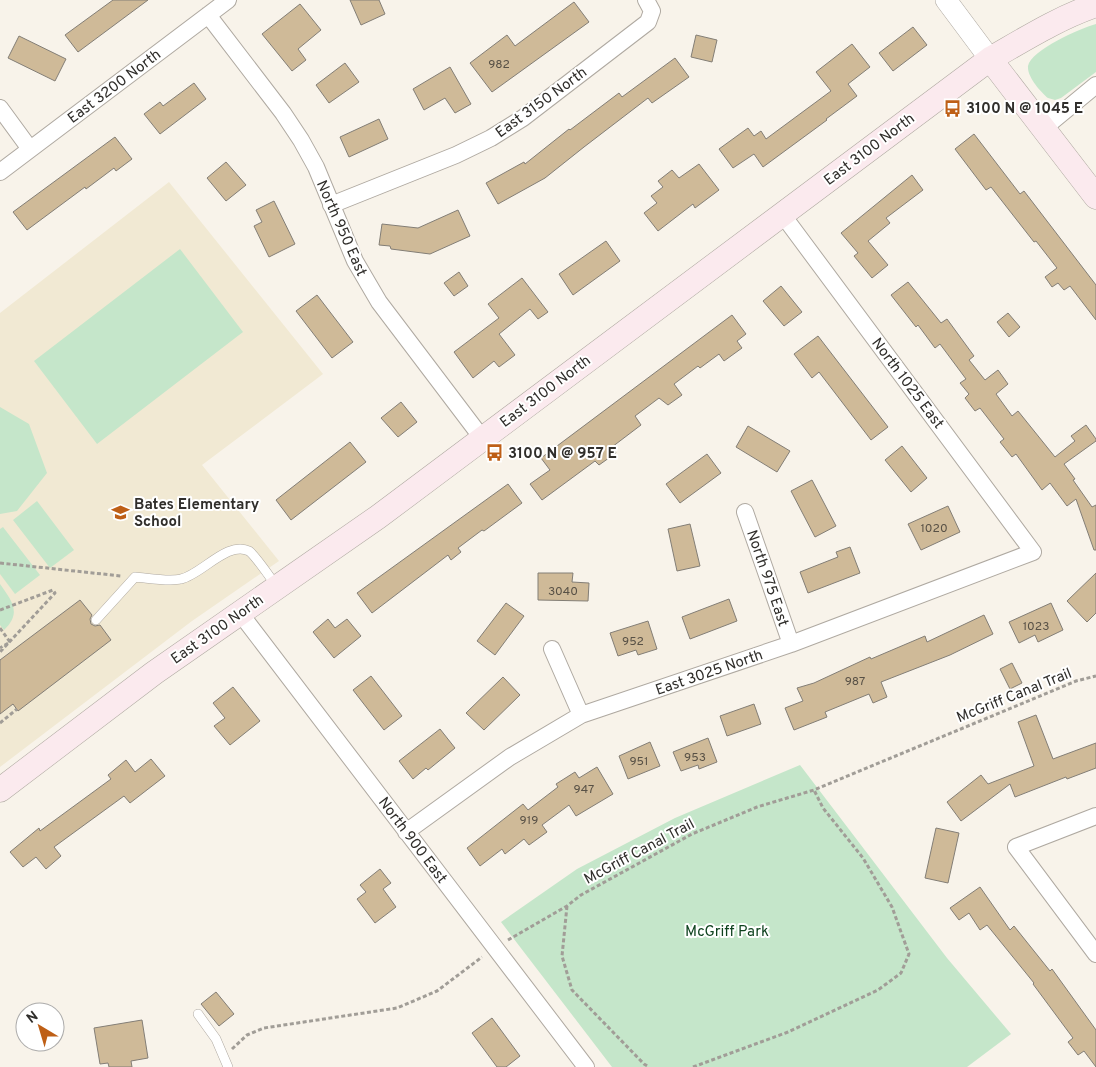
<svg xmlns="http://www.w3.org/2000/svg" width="1096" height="1067" viewBox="0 0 1096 1067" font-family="Overpass,sans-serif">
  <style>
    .education { fill: #f1e9d3 }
    .green { fill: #c5e6ca }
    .building { fill: #cfba98; stroke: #837e76 }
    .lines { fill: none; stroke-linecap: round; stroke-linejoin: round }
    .service-casing { stroke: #afa9a1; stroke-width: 10 }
    .minor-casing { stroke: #afa9a1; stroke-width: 18 }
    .tertiary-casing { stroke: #afa9a1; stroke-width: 22 }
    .secondary-casing { stroke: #afa9a1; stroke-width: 25 }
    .path { stroke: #a19d97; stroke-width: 3; stroke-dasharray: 4 2.5; stroke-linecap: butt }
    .service { stroke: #fff; stroke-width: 9 }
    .minor { stroke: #fff; stroke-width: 16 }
    .tertiary { stroke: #fff; stroke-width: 21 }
    .secondary { stroke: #fbeaee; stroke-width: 24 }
    .labels { text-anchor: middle; stroke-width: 4; stroke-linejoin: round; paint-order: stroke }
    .number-label { font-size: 12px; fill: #585146 }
    .street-label { font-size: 15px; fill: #302e2b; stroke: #fff }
    .poi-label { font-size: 15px; font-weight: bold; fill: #302e2b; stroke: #fff; text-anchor: start }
    .park-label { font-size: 15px; fill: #0e421e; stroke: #fff }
  </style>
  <rect width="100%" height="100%" fill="#f8f3ea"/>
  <path class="education" d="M169 182 323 374 202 465 279 561 192 621 0 767V313Z"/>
  <path class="green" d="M1096 24V72L1061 98 1055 100 1048 98C1041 92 1027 77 1028 66 1031 50 1081 28 1096 24Z
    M180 249 243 332 97 444 34 361Z
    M0 407 29 424 47 473 17 511 0 514Z
    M37 501 74 550 50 568 13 520Z
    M3 527 40 575 15 594 0 574V529Z
    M0 584C12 601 22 613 4 630L0 625Z
    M800 765 947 958 1011 1034 967 1067H612L501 922 577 869 675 818Z"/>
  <path class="building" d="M113 0H148L78 52 65 35Z
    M350 0H379L385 14 361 25Z
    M574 2 589 22 492 92 470 63 507 35 515 46Z
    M300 4 321 30 298 49 306 60 292 71 262 34Z
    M913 27 927 45 893 71 879 53Z
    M696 35 717 40 712 62 691 57Z
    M19 36 66 59 55 81 8 58Z
    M852 44 870 67 848 84 857 96 826 119 827 120 763 167 754 154 733 168 719 149 748 128 754 136 761 131 766 139 831 91 816 72Z
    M675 58 689 77 652 103 648 98 584 147 545 178 498 204 486 183 524 162 525 164 569 129 570 130 619 93 622 97Z
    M345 63 359 82 329 103 316 85Z
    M450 67 471 104 455 113 445 98 424 110 413 89Z
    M194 83 206 99 160 134 144 114 160 102 163 106Z
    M379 119 388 139 349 157 340 137Z
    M974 134 1020 194 1024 191 1096 285V320L1070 286 1064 290 1058 283 1052 287 1045 277 1057 268 1036 241 1034 242 991 187 986 190 955 149Z
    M115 137 132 159 116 171 114 168 86 189 85 187 27 230 13 212Z
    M226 162 246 185 226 201 207 178Z
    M699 164 719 190 695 208 693 204 658 231 644 213 657 203 651 196 663 187 658 181 672 170 679 178Z
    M912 175 923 190 886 218 890 223 868 241 888 265 872 278 854 256 858 253 841 233Z
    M274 201 295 244 269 257 254 226 262 222 256 210Z
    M458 210 470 236 430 254 391 249 390 246 379 245 382 224 418 228Z
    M606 241 620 261 573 295 559 274Z
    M459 272 468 286 454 296 444 283Z
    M522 278 548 312 538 319 530 309 499 334 515 355 499 367 494 361 473 378 454 352 499 318 488 304Z
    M908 282 941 323 947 319 974 356 969 360 985 380 998 370 1008 384 996 394 1012 416 1018 411 1055 457 1075 441 1071 436 1086 425 1096 439V441L1064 464 1075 479 1073 480 1092 507 1096 505V550H1094L1076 499 1067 506 1050 483 1042 490 1016 454 1012 457 1000 442 1004 439 980 408 975 411 965 398 969 394 960 383 966 379 940 344 935 348 918 325 916 327 891 295Z
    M781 286 802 312 784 326 763 301Z
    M317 295 353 342 332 358 296 311Z
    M1008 313 1020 327 1009 337 997 322Z
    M732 315 746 334 737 341 742 348 724 361 719 354 700 368 698 366 674 384 682 395 668 405 659 398 635 416 641 425 612 447 616 453 599 465 595 461 542 500 530 484 550 470 541 458Z
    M818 336 888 427 871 440 819 372 812 378 794 354Z
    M401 402 417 422 398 437 381 418Z
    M748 426 790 451 777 472 736 447Z
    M350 442 366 462 291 520 276 500Z
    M902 446 927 478 911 492 885 460Z
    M707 454 721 473 680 503 666 484Z
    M812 480 836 526 815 537 791 491Z
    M508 484 522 503 484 531 482 530 458 548 461 552 451 560 448 555 372 613 357 593Z
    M948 506 960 532 921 550 908 524Z
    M690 524 700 566 677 571 668 529Z
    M850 547 860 573 808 593 800 572 838 557 836 552Z
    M538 573H573L572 582 589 583 588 601 538 600Z
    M1096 573V613L1087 622 1067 601Z
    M729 599 737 621 690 639 682 617Z
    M80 600 92 615 90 619 91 624 95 626 100 625 111 640 18 711 13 704 0 714V660Z
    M506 603 524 616 495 655 477 641Z
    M1051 603 1063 630 1038 642 1035 635 1019 643 1009 622Z
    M984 615 993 634 950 655 881 682 887 697 873 703 869 694 825 712 827 717 794 730 785 708 803 701 797 688 814 683 870 657 871 659 925 636 927 642Z
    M328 619 335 628 347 619 361 636 334 658 313 632Z
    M648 621 657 649 638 655 636 650 618 656 610 633Z
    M1012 663 1022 683 1010 689 1000 669Z
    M371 676 402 716 384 730 353 690Z
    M503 677 520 695 484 730 466 713Z
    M233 687 260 721 230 745 214 726 225 718 213 703Z
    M754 704 761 724 727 736 720 716Z
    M1036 715 1053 759 1096 743V768L1067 779 1066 777 1015 797 1010 784 961 821 947 802 981 775 988 784 1034 766 1018 722Z
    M440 729 455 748 428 770 426 768 413 779 399 761Z
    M708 738 717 762 699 769 698 765 681 771 673 752Z
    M650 742 660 766 628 779 619 756Z
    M151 759 165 776 130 803 124 796 54 847 61 856 46 869 36 857 23 867 10 852 39 828 40 831 111 779 108 775 126 760 135 772Z
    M597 767 613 794 576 816 569 805 542 825 547 832 529 845 524 839 505 854 502 849 480 866 467 848 523 804 528 810 558 787 556 784 575 772 579 778Z
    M936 828 959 833 948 883 925 878Z
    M380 869 391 883 383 889 396 907 375 923 357 899 366 892 360 885Z
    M980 887 1010 930 1014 926 1050 971 1052 969 1096 1030V1067L1084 1051 1078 1055 1068 1042 1073 1038 1033 984 1034 983 987 925 980 930 969 913 959 920 950 908Z
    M216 992 234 1014 219 1026 201 1004Z
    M492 1018 520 1056 506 1067H497L472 1033Z
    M142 1020 148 1058 131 1061 132 1067H109L108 1063 100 1064 94 1028Z"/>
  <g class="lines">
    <defs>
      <path id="service" d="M96 620 135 577C148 578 169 582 181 579 201 575 228 540 249 551 255 555 272 580 277 587
        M198 1014 216 1039 228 1067"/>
      <path id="minor" d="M208 15 283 113 301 140 316 167 355 261 379 302 482 438
        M0 108 30 149
        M1044 128 1096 85
        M0 172 228 0
        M331 205 456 155 491 138 523 118 648 22 652 11 646 0
        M745 512 791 644
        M240 613 586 1067
        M552 649 581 715
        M1096 816 1016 847 1096 954
        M406 832 510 757 581 715 791 644 1033 552 782 214"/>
      <path id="tertiary" d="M946 0 990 59"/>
      <path id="secondary" d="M990 59 1096 197
        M0 790 154 673 378 517 990 59C1025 39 1058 18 1096 5"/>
    </defs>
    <use href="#service" class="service-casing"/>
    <use href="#minor" class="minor-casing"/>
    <use href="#tertiary" class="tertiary-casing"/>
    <use href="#secondary" class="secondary-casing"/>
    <path class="path" d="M0 563 121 576
      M0 610 53 590 55 593 0 652
      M0 628 10 642 0 648
      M0 723 17 709
      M567 906 562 956 572 990 644 1064 649 1067
      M508 940 567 906 581 895 692 834 757 807 814 790 1076 681 1096 676
      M232 1049 247 1035 264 1028 397 1008 437 991 482 957
      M693 1067 788 1032 878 990 901 973 909 954 892 907 863 858 823 808 814 790"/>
    <use href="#service" class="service"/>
    <use href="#minor" class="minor"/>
    <use href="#tertiary" class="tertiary"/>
    <use href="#secondary" class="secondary"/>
  </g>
  <defs>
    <symbol id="bus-bare" viewBox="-9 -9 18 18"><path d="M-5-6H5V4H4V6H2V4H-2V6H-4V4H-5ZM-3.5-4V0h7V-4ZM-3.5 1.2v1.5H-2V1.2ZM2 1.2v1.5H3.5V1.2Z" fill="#be5f16" stroke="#fff" stroke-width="2.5" paint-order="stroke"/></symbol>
    <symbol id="school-bare" viewBox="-9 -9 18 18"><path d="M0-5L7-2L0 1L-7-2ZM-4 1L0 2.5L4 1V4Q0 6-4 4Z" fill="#be5f16" stroke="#fff" stroke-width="2.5" paint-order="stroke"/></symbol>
  </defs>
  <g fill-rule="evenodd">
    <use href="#bus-bare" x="940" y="96" width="25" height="25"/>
    <use href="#bus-bare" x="482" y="440" width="25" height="25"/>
    <use href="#school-bare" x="108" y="500" width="25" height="25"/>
  </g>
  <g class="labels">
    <g class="number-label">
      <text x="499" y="68">982</text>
      <text x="934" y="532">1020</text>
      <text x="563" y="595">3040</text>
      <text x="1036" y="630">1023</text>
      <text x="633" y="645">952</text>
      <text x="855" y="685">987</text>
      <text x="695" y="761">953</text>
      <text x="639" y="765">951</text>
      <text x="584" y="793">947</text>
      <text x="529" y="824">919</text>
    </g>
    <g class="street-label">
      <text transform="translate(114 86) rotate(-37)" y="5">East 3200 North</text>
      <text transform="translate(541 102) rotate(-36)" y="5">East 3150 North</text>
      <text transform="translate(869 149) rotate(-37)" y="5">East 3100 North</text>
      <text transform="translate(342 228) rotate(66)" y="5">North 950 East</text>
      <text transform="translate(908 383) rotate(53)" y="5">North 1025 East</text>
      <text transform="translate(545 391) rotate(-37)" y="5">East 3100 North</text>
      <text transform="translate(768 578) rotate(71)" y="5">North 975 East</text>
      <text transform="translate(217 629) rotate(-35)" y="5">East 3100 North</text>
      <text transform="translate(709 672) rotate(-19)" y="5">East 3025 North</text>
      <text transform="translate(1014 695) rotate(-22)" y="5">McGriff Canal Trail</text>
      <text transform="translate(413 840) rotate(53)" y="5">North 900 East</text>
      <text transform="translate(639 851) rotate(-28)" y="5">McGriff Canal Trail</text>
    </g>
    <g class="poi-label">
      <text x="966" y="113">3100 N @ 1045 E</text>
      <text x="508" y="458">3100 N @ 957 E</text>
      <text x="134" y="509">Bates Elementary<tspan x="134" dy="17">School</tspan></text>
    </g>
    <g class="park-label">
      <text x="727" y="936">McGriff Park</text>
    </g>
  </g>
  <g transform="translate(40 1027) rotate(322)"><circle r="24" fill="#ffffff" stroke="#acabaa"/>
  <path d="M0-4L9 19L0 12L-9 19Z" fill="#be5f16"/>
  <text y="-8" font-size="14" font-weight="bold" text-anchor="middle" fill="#302e2b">N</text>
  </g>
</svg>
